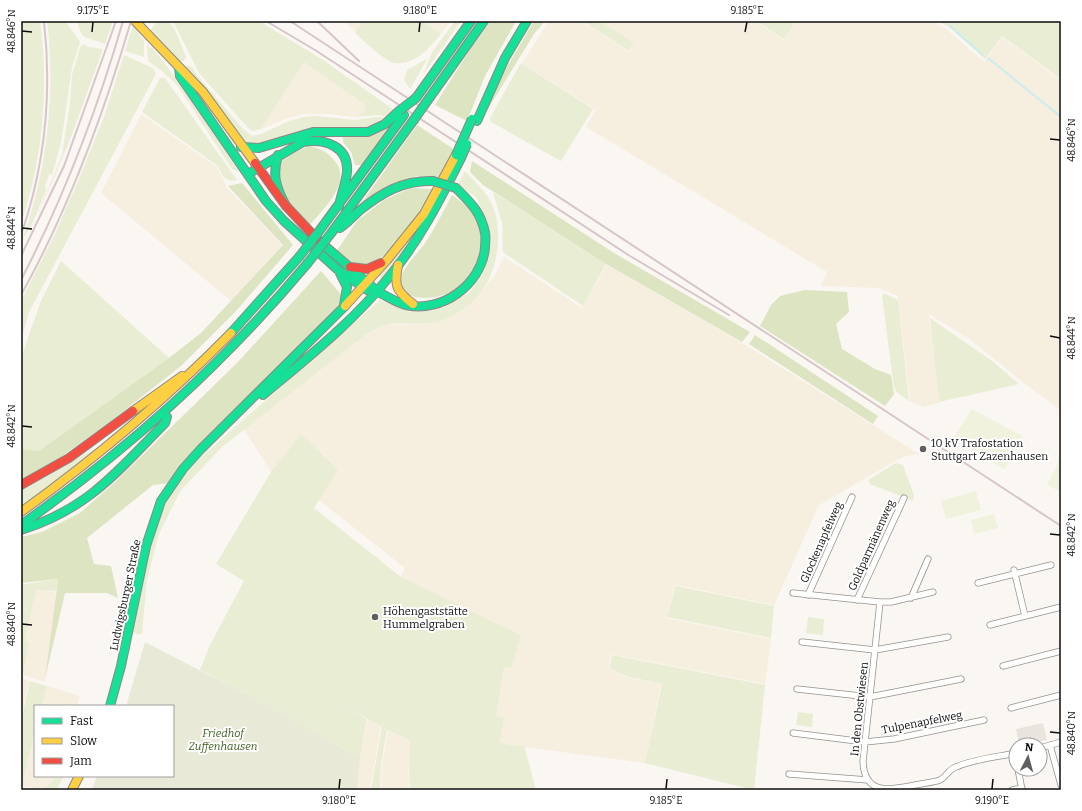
<svg xmlns="http://www.w3.org/2000/svg" width="1082" height="811" viewBox="0 0 1082 811" font-family="Bitter,serif">
  <style>
    .farmland { fill: #f6eedf }
    .green { fill: #e9edd3 }
    .forest { fill: #dce4c2 }
    .cemetery { fill: #e9e9d7 }
    .pitch { fill: #f1f2dd }
    .plaza { fill: #eae4de }
    .lines { fill: none; stroke-linecap: round; stroke-linejoin: round }
    .stream { stroke: #cbedf1; stroke-width: 2 }
    .street-casing { stroke: #949290; stroke-width: 7 }
    .fast-casing { stroke: #8a8987; stroke-width: 10 }
    .slow-casing { stroke: #8a8987; stroke-width: 10 }
    .jam-casing { stroke: #8a8987; stroke-width: 10 }
    .street { stroke: #fefefd; stroke-width: 5.5 }
    .fast { stroke: #16e098; stroke-width: 8 }
    .slow { stroke: #ffcf43; stroke-width: 8 }
    .jam { stroke: #f24e42; stroke-width: 8 }
    .rail { stroke: #d6c6c9; stroke-width: 2 }
    .fast-bridge-casing { stroke: #8a8987; stroke-width: 10; stroke-linecap: butt }
    .fast-bridge { stroke: #16e098; stroke-width: 8 }
    .ticks { fill: none; stroke: #0d0d0d; stroke-width: 1.5 }
    .poi-dot { fill: #605f5d; stroke: #fff; stroke-width: 1.5 }
    .labels { text-anchor: middle; stroke-width: 4; stroke-linejoin: round; paint-order: stroke }
    .poi-label { font-size: 11px; fill: #0d0d0d; stroke: #fff; text-anchor: start }
    .street-label { font-size: 11px; fill: #0d0d0d; stroke: #fff }
    .park-label { font-size: 11px; font-style: italic; fill: #3d6022; stroke: #fff }
    .neatline { fill: none; stroke: #0d0d0d; stroke-width: 1.5 }
    .ticks-label { font-size: 10px; text-anchor: middle; fill: #0d0d0d }
  </style>
  <rect width="100%" height="100%" fill="#faf6f2"/>
  <path class="farmland" d="M344 21H363L356 32Z
    M422 21H451L441 34Z
    M549 21H582L629 52 634 43 600 21H755L784 40 796 21H931L945 28 984 62 1002 37 1061 80V410L1025 384 968 338 929 314 939 403 923 407 910 401 898 296 878 288 821 286 827 272 586 127 596 110 522 63Z
    M304 62 365 105 364 113 353 117 329 114H304L288 118 261 129Z
    M141 114 217 167 227 188 282 245 231 301 101 193Z
    M504 257 582 308 607 265 744 344 919 454 906 456 897 460 819 505 774 605 676 585 666 618 771 639 765 684 611 654 609 668 625 677 661 684 645 763 509 745 500 742 504 718 496 716 504 667 521 635 401 577 405 568 319 500 338 470 301 434 271 472 244 429 364 336 384 325 426 324 455 314 467 306 495 275Z
    M36 590 56 592 45 682 23 675 29 642 25 641Z
    M21 678 29 681 21 719Z
    M47 686 80 696 77 706H42Z
    M368 719 381 727 370 790H357L360 758Z
    M388 731 410 740 408 775 411 790H381L382 763Z
    M35 734V776H58L46 787V790L22 786Z"/>
  <path class="green" d="M21 21H40C49 87 43 160 21 223Z
    M47 21H65L80 42 72 67 61 143 52 175 49 174 45 186 46 191 32 224 22 241C47 171 56 95 47 21Z
    M79 21H113L105 44 83 36 78 26Z
    M157 21H168L174 28 186 57 184 61H179L151 30Z
    M173 21H259L323 60 394 110 387 116 376 115 353 117 364 113 365 105 304 62 261 129 254 131 250 130 199 73Z
    M363 21H422L441 34C430 47 416 65 395 63 384 61 364 41 355 33Z
    M455 21H461L423 75 432 52Z
    M583 21H600L634 43 629 51Z
    M756 21H796L784 39Z
    M938 21H1061V79L1002 36 985 59 950 28Z
    M133 25 144 41V57L125 51Z
    M83 44 89 47 103 49 70 140 36 219 62 155 70 104 72 75 80 48Z
    M147 44 150 48 152 47 184 89 239 172 232 169 177 85 162 71 148 61Z
    M124 55 153 68 156 74 36 299 29 312 21 340V301L55 234 81 174 105 114Z
    M427 59 410 89 404 80 407 70Z
    M521 63 593 109 561 161 491 122 490 118Z
    M187 65 192 67 197 75 242 128 252 136 261 134 289 121 304 117 316 116 355 120 376 117 387 118 368 127 259 145 243 143 185 68Z
    M160 78H165L237 180 231 181 223 177 218 166 142 112Z
    M465 171C474 181 487 193 492 204 497 215 498 226 498 237 498 275 479 306 443 320 424 327 405 321 385 325 378 326 370 333 364 336L223 446 181 490 159 534 147 579 142 634H136L132 631 143 565 158 520 173 489 201 457 380 300 410 312 427 311 443 308 469 293 483 274 490 249 488 225 477 198 458 184Z
    M493 192 606 264 583 306 503 252 502 223Z
    M428 212 403 252 383 280 377 275Z
    M61 261 169 358 39 451 21 449 22 355 41 301Z
    M884 293 898 300 909 401 899 394 894 388 882 296Z
    M930 318 992 361 1019 384 939 402Z
    M301 434 338 470 314 508 401 577 521 635 511 668 504 667 496 716 504 718 500 742 509 745 524 746 536 790H411L409 775 410 740 387 730 381 763 380 790H371L382 727 332 698 367 719 360 758 278 711 200 670 210 645 244 581 216 564 271 472Z
    M95 448 52 486 21 508V488L45 478Z
    M896 463 903 465 914 495 913 501 870 484 868 480Z
    M58 579 56 591 36 590 25 641 29 642 23 674H21V585Z
    M676 586 774 606 771 638 667 617Z
    M808 617 824 619 823 635 806 633Z
    M612 655 765 685 754 790 645 763 662 684 625 676 610 668Z
    M30 681 47 686 42 706H35V732L22 786 21 721Z
    M798 712 813 714 812 727 796 725Z
    M58 776H64L57 789 46 790V787Z"/>
  <path class="forest" d="M491 21H516L485 76 467 121 435 105 471 48Z
    M534 21H545L534 34 486 112 498 82Z
    M417 125 455 150 441 177 417 176 386 187 363 201Z
    M390 127 364 165H355L351 152 343 142V137Z
    M308 146C320 148 326 151 334 160 354 182 322 210 309 226L283 196 276 168 283 159Z
    M472 161 614 253 750 332 742 342 606 264 483 185 470 172Z
    M242 183 293 245 237 310 181 366 116 417 47 467 21 480V449L39 451 169 358 201 333 283 245 228 186Z
    M411 188 436 189C420 218 397 245 372 266H353L336 252 357 221 384 200Z
    M452 195C462 202 473 210 477 221 487 244 476 275 456 289 441 300 395 306 402 275 405 265 421 250 427 240 436 226 444 210 452 195Z
    M321 271 343 297 339 308 188 457 169 483 153 485 87 538 94 564 111 566 118 598 107 593H65L45 679 58 579 21 583V537L42 532 80 513 115 482 237 363Z
    M805 290 847 292 849 312 836 324 842 349 875 369 891 375 894 394 885 406 760 326 771 305 780 296Z
    M755 335 878 416 873 424 749 344Z"/>
  <path class="cemetery" d="M145 642 278 711 360 758 357 790H92L97 776H173V706H126Z"/>
  <path class="pitch" d="M972 409 1022 436 1005 469 952 440Z
    M1061 457V492L1047 485Z
    M976 491 981 510 946 519 941 501Z
    M994 514 998 528 974 534 971 520Z"/>
  <path class="plaza" d="M1043 723 1047 740 1019 745 1016 729Z"/>
  <g class="lines">
    <path class="stream" d="M942 21 946 23
      M950 26 983 55
      M988 58 1061 117"/>
    <defs>
      <path id="street" d="M1014 570 1025 616
        M978 583 1051 565
        M793 593 880 602H891L933 592
        M808 595 852 497
        M911 598 928 559
        M857 600 904 498
        M880 602 863 761C864 796 891 790 915 785 923 783 932 783 940 780 946 777 949 769 956 767 974 759 997 757 1016 753
        M990 625 1061 607
        M802 642 875 650 948 637
        M1003 666 1061 651
        M797 689 870 697 961 679
        M1011 708 1061 695
        M793 733 865 742 894 739 984 720
        M1050 745 1061 785
        M1040 748 1061 742
        M1018 769 1022 790
        M789 774 868 780
        M1012 790 1022 788"/>
      <path id="fast" d="M179 68 180 76 266 201 284 221 337 269 367 290
        M430 97 484 21
        M416 98 471 21
        M477 121 505 58 527 21
        M241 147 259 148 313 132H368L385 124 399 111
        M278 155C272 175 276 188 286 206
        M248 174 303 142C324 138 349 146 347 172 346 183 341 195 339 206
        M340 228C347 223 353 217 359 211 381 193 403 180 433 181
        M332 232 413 121
        M317 234 404 115
        M317 239 378 292
        M340 273 347 287 344 305
        M378 292C387 296 397 303 406 305 442 313 481 285 485 248 485 243 486 237 485 233 481 212 470 202 456 188
        M231 333 299 257
        M263 395C307 358 353 322 389 277 419 241 440 200 461 158
        M21 525C130 448 221 366 307 264
        M21 530C88 509 118 471 165 423L167 417
        M110 706 121 666 146 546 161 501 183 469 200 450 345 306"/>
      <path id="slow" d="M135 21 203 92 255 163
        M398 265C394 286 396 291 413 304
        M345 306 387 260 424 214 456 155
        M133 411 182 376
        M21 512C96 458 166 399 231 333
        M72 790 79 776"/>
      <path id="jam" d="M255 163 286 206 317 239
        M350 267 367 269 381 263
        M21 485 69 458 133 411"/>
    </defs>
    <use href="#street" class="street-casing"/>
    <use href="#fast" class="fast-casing"/>
    <use href="#slow" class="slow-casing"/>
    <use href="#jam" class="jam-casing"/>
    <use href="#street" class="street"/>
    <use href="#fast" class="fast"/>
    <use href="#slow" class="slow"/>
    <use href="#jam" class="jam"/>
    <path class="rail" d="M266 21 315 50 630 256 729 315
      M290 21 1061 526
      M317 21 359 61
      M21 235C45 166 52 93 44 21
      M21 256 64 166 116 21
      M21 280C64 197 97 111 123 21
      M21 295C69 209 103 116 131 21"/>
    <defs>
      <path id="fast-bridge" d="M399 111 416 98
        M413 121 430 97
        M456 155 472 119
        M461 158 467 144
        M433 181 456 188
        M299 257 317 234
        M307 264 332 232"/>
    </defs>
    <use href="#fast-bridge" class="fast-bridge-casing"/>
    <use href="#fast-bridge" class="fast-bridge"/>
  </g>
  <path class="ticks" d="M22 31 32 32M92 32 93 22M419 32 420 22M745 32 747 22M1050 139 1060 140M22 228 32 229M1050 336 1060 338M22 426 32 427M1050 534 1060 535M22 624 32 625M1050 732 1060 733M339 789 340 779M666 789 667 779M992 789 993 779"/>
  <g class="poi-dot">
    <circle cx="923" cy="449" r="4"/>
    <circle cx="375" cy="617" r="4"/>
  </g>
  <g class="labels">
    <g class="poi-label">
      <text x="931" y="447">10 kV Trafostation<tspan x="931" dy="13">Stuttgart Zazenhausen</tspan></text>
      <text x="383" y="615">Höhengaststätte<tspan x="383" dy="13">Hummelgraben</tspan></text>
    </g>
    <g class="street-label">
      <text transform="translate(821 542) rotate(-66)" y="4">Glockenapfelweg</text>
      <text transform="translate(871 545) rotate(-66)" y="4">Goldparmänenweg</text>
      <text transform="translate(125 595) rotate(-78)" y="4">Ludwigsburger Straße</text>
      <text transform="translate(859 709) rotate(-84)" y="4">In den Obstwiesen</text>
      <text transform="translate(922 722) rotate(-11)" y="4">Tulpenapfelweg</text>
    </g>
    <g class="park-label">
      <text x="223" y="737">Friedhof<tspan x="223" dy="13">Zuffenhausen</tspan></text>
    </g>
  </g>
  <rect width="1082" height="811" fill="none" stroke="#ffffff" stroke-width="44"/>
  <rect x="34" y="705" width="140" height="72" fill="#ffffff" stroke="#9e9e9e"/>
  <rect x="42" y="718" width="20" height="6" fill="#16e098" stroke="#9e9e9e"/>
  <text x="70" y="725" font-size="12" fill="#0d0d0d">Fast</text>
  <rect x="42" y="738" width="20" height="6" fill="#ffcf43" stroke="#9e9e9e"/>
  <text x="70" y="745" font-size="12" fill="#0d0d0d">Slow</text>
  <rect x="42" y="758" width="20" height="6" fill="#f24e42" stroke="#9e9e9e"/>
  <text x="70" y="765" font-size="12" fill="#0d0d0d">Jam</text>
  <g transform="translate(1028 757) rotate(6)"><circle r="19" fill="#ffffff" stroke="#9e9e9e"/>
  <path d="M0-3L7 15L0 10L-7 15Z" fill="#605f5d"/>
  <text y="-6" font-size="11" font-weight="bold" text-anchor="middle" fill="#0d0d0d">N</text>
  </g>
  <rect x="22" y="22" width="1038" height="767" class="neatline"/>
  <g class="ticks-label">
    <text x="93" y="14">9.175°E</text>
    <text x="420" y="14">9.180°E</text>
    <text x="747" y="14">9.185°E</text>
    <text transform="translate(11 31) rotate(-90)" y="4">48.846°N</text>
    <text transform="translate(1071 140) rotate(-90)" y="4">48.846°N</text>
    <text transform="translate(11 228) rotate(-90)" y="4">48.844°N</text>
    <text transform="translate(1071 338) rotate(-90)" y="4">48.844°N</text>
    <text transform="translate(11 426) rotate(-90)" y="4">48.842°N</text>
    <text transform="translate(1071 535) rotate(-90)" y="4">48.842°N</text>
    <text transform="translate(11 624) rotate(-90)" y="4">48.840°N</text>
    <text transform="translate(1071 733) rotate(-90)" y="4">48.840°N</text>
    <text x="339" y="804">9.180°E</text>
    <text x="666" y="804">9.185°E</text>
    <text x="992" y="804">9.190°E</text>
  </g>
</svg>
